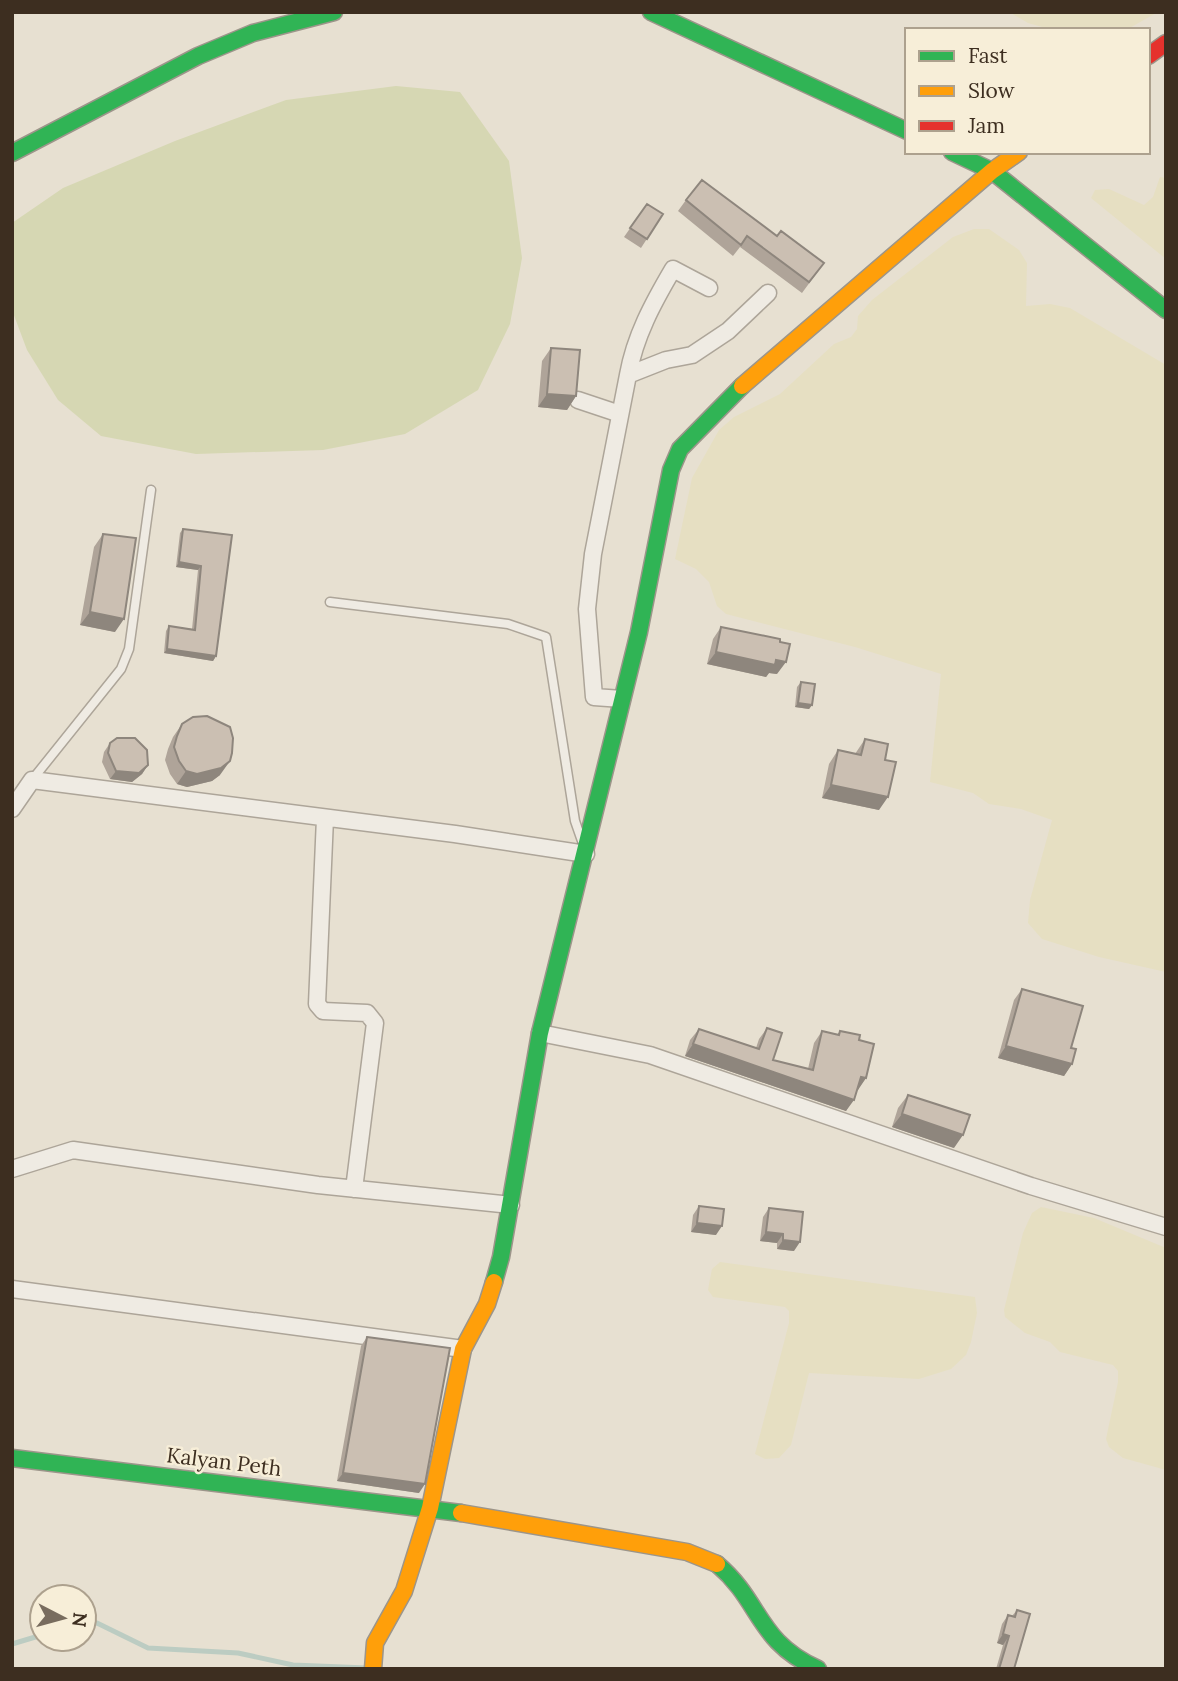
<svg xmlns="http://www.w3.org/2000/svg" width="1178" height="1681" viewBox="0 0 1178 1681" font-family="Lora,serif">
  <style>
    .farmland { fill: #e6dfc2 }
    .green { fill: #d6d7b3 }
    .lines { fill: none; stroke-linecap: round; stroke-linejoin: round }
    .stream { stroke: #bcccc2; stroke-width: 5 }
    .lane-casing { stroke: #ada599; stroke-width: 11 }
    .street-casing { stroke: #ada599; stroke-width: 19 }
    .fast-casing { stroke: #9c958a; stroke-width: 19 }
    .slow-casing { stroke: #9c958a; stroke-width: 19 }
    .jam-casing { stroke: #9c958a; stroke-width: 19 }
    .lane { stroke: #efebe3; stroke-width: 8 }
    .street { stroke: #efebe3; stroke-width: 16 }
    .fast { stroke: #30b455; stroke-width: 16 }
    .slow { stroke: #ff9f0a; stroke-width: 16 }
    .jam { stroke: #e5322d; stroke-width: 16 }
    .wall { fill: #afa499 }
    .shaded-wall { fill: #8e867d }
    .building { fill: #cbbfb2; stroke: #8e867d; stroke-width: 2 }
    .labels { text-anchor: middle; stroke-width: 5; stroke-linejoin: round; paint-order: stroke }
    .street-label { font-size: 21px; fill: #3d2e20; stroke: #f7eed8 }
  </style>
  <rect width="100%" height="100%" fill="#e7e0d1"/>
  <path class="farmland" d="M1009 12H1158L1126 30H1053L1028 23Z
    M1160 177 1166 178V259L1091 198 1095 190 1109 189 1144 205 1153 197Z
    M974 229H989L1019 250 1027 263 1026 306 1050 304 1070 308 1166 365V972L1099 957 1042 939 1028 923 1030 900 1052 820 1021 809 989 804 973 793 930 782 941 674 855 647 726 614 717 606 709 582 696 569 675 559 692 478 719 430 734 417 780 394 834 344 851 337 857 329 858 316 872 300 953 237Z
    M1041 1207 1094 1218 1166 1248V1470L1123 1458 1109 1447 1106 1439 1118 1382V1371L1113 1365 1060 1352 1050 1342 1025 1333 1005 1317 1004 1310 1023 1233 1032 1213Z
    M720 1262 975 1297 977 1313 971 1342 966 1355 951 1369 919 1379 809 1373 791 1445 779 1458 765 1459 755 1454 789 1323V1311L785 1307 713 1297 708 1290 710 1279 712 1269Z"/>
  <path class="green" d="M396 86 460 92 509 161 522 258 510 324 478 390 405 434 323 450 196 454 101 436 58 400 27 350 12 310V223L63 188 175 141 286 100Z"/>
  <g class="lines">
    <path class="stream" d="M84 1626 97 1623 148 1648 238 1653 293 1665 367 1668
      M12 1644 42 1635"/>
    <defs>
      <path id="lane" d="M330 602 508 624 546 637 575 821 582 841
        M32 780 121 669 129 649 151 490"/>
      <path id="street" d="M628 375C635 336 653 303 673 269L709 288
        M578 400 620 414
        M622 699 594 697 587 609 593 554 628 375 666 360 692 355 728 331 768 293
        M12 809 32 780 455 834 586 854
        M325 818 317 1004 323 1011 367 1013 375 1023 354 1189
        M540 1033 650 1055 1031 1186 1166 1227
        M12 1169 73 1150 318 1185 511 1205
        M12 1289 463 1349"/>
      <path id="fast" d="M651 12 907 131
        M952 152 992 171 1166 310
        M12 153 198 56 253 33 334 12
        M494 1282 501 1257 540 1033 639 632 671 470 680 449 742 386
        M12 1458 461 1513
        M717 1564C762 1602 756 1641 818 1669"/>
      <path id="slow" d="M742 386 992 171 1019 152
        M461 1513 687 1552 717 1564
        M373 1669 375 1643 404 1591 430 1508 463 1349 487 1304 494 1282"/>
      <path id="jam" d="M1148 56 1166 43"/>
    </defs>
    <use href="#lane" class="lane-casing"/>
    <use href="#street" class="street-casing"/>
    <use href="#fast" class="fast-casing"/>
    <use href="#slow" class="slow-casing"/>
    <use href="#jam" class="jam-casing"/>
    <use href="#lane" class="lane"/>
    <use href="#street" class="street"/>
    <use href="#fast" class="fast"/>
    <use href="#slow" class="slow"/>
    <use href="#jam" class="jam"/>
  </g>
  <path class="wall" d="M686 200 777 236 824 263 802 293 740 247 733 256 678 211Z
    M647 204 663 214 641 248 624 237Z
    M551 348 576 396 567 410 538 407 542 361Z
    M183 529 232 535 216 656 213 661 164 653 166 631 169 626 192 629 198 570 176 567 180 533Z
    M103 534 115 632 80 625 94 547Z
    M721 627 777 674 769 673 766 677 707 664 713 639Z
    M801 682 812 705 809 709 795 707 797 687Z
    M182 724 220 775 212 781 187 787 177 784 170 774 165 760 168 749 173 737Z
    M865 739 885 760 879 810 822 798 829 764 838 750 855 754Z
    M110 743 148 765 142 774 132 782 110 779 102 762 104 752Z
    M1022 989 1071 1048 1072 1064 1064 1076 998 1058 1014 1000Z
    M767 1028 773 1060 808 1069 814 1043 822 1031 837 1035 840 1031 859 1040 866 1078 857 1090 846 1111 685 1056 690 1040 699 1029 756 1048 759 1039Z
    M908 1095 954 1148 892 1127 898 1108Z
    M699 1206 716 1235 691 1232 693 1215Z
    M769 1208 794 1251 777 1249V1243L760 1241 763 1217Z
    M367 1337 419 1493 337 1481 361 1346Z
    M1017 1610 1014 1669H996L1003 1645 997 1643 1002 1624 1008 1615 1012 1616Z"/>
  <path class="shaded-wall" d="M547 394 576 396 567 410 538 407Z
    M179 562 201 566 198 570 176 567Z
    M90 612 124 619 115 632 80 625Z
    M167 649 216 656 213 661 164 653Z
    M716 652 776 660 786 662 777 674 769 673 766 677 707 664Z
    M798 703 812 705 809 709 795 707Z
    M230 761 220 775 212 781 187 787 177 784 186 771Z
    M148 765 142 774 132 782 110 779 116 771Z
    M831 785 888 797 879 810 822 798Z
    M693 1044 854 1100 846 1111 685 1056Z
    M1006 1046 1072 1064 1064 1076 998 1058Z
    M861 1077 866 1078 858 1090 853 1089Z
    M902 1114 963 1135 954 1148 892 1127Z
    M697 1223 722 1226 716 1235 691 1232Z
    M766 1232 783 1234 777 1243 760 1241Z
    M783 1240 800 1242 794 1251 777 1249Z
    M343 1473 425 1484 419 1493 337 1481Z
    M1003 1634 1009 1636 1003 1645 997 1643Z"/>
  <path class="building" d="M702 180 777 236 781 231 824 263 809 282 747 236 741 245 686 200Z
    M647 204 663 214 647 239 630 228Z
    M551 348 580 350 576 396 547 394Z
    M183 529 232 535 216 656 167 649 169 626 195 630 201 566 179 562Z
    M103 534 136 538 124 619 90 612Z
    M721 627 780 639V642L790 644 786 662 776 660 775 665 716 652Z
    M801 682 815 684 812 705 798 703Z
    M207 716 230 727 233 738 232 753 230 761 221 768 197 774 186 771 179 761 174 747 177 736 182 724 193 717Z
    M117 738H135L147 750 148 765 139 773 116 771 108 753 110 743Z
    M865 739 888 744 885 760 896 762 888 797 831 785 838 750 861 755Z
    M1022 989 1083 1006 1071 1048 1076 1049 1072 1064 1006 1046Z
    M767 1028 782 1033 773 1060 813 1070 822 1031 839 1035 840 1031 860 1035 859 1040 874 1044 866 1078 861 1077 854 1100 693 1044 699 1029 759 1049Z
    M908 1095 970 1115 963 1135 902 1114Z
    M699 1206 724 1209 722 1226 697 1223Z
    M769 1208 803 1212 800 1242 783 1240V1234L766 1232Z
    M367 1337 450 1348 425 1484 343 1473Z
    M1017 1610 1030 1614 1014 1669H999L1009 1636 1003 1634 1008 1615 1015 1617Z"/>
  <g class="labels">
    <g class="street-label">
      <text transform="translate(224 1462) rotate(7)" y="7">Kalyan Peth</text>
    </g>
  </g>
  <rect width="1178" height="1681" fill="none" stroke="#3d2e20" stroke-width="28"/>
  <rect x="905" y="28" width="245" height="126" fill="#f7eed8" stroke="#ada18e" stroke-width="2"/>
  <rect x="919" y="51" width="35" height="10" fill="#30b455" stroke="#ada18e" stroke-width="2"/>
  <text x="968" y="63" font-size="21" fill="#3d2e20">Fast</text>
  <rect x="919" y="86" width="35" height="10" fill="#ff9f0a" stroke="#ada18e" stroke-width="2"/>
  <text x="968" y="98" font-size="21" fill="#3d2e20">Slow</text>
  <rect x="919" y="121" width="35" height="10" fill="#e5322d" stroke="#ada18e" stroke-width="2"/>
  <text x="968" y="133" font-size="21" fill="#3d2e20">Jam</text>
  <g transform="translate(63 1618) rotate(96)"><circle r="33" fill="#f7eed8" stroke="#ada18e" stroke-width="2"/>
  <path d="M0-5L12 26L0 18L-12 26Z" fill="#786c5e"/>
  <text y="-10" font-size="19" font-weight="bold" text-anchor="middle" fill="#3d2e20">N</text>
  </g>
</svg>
